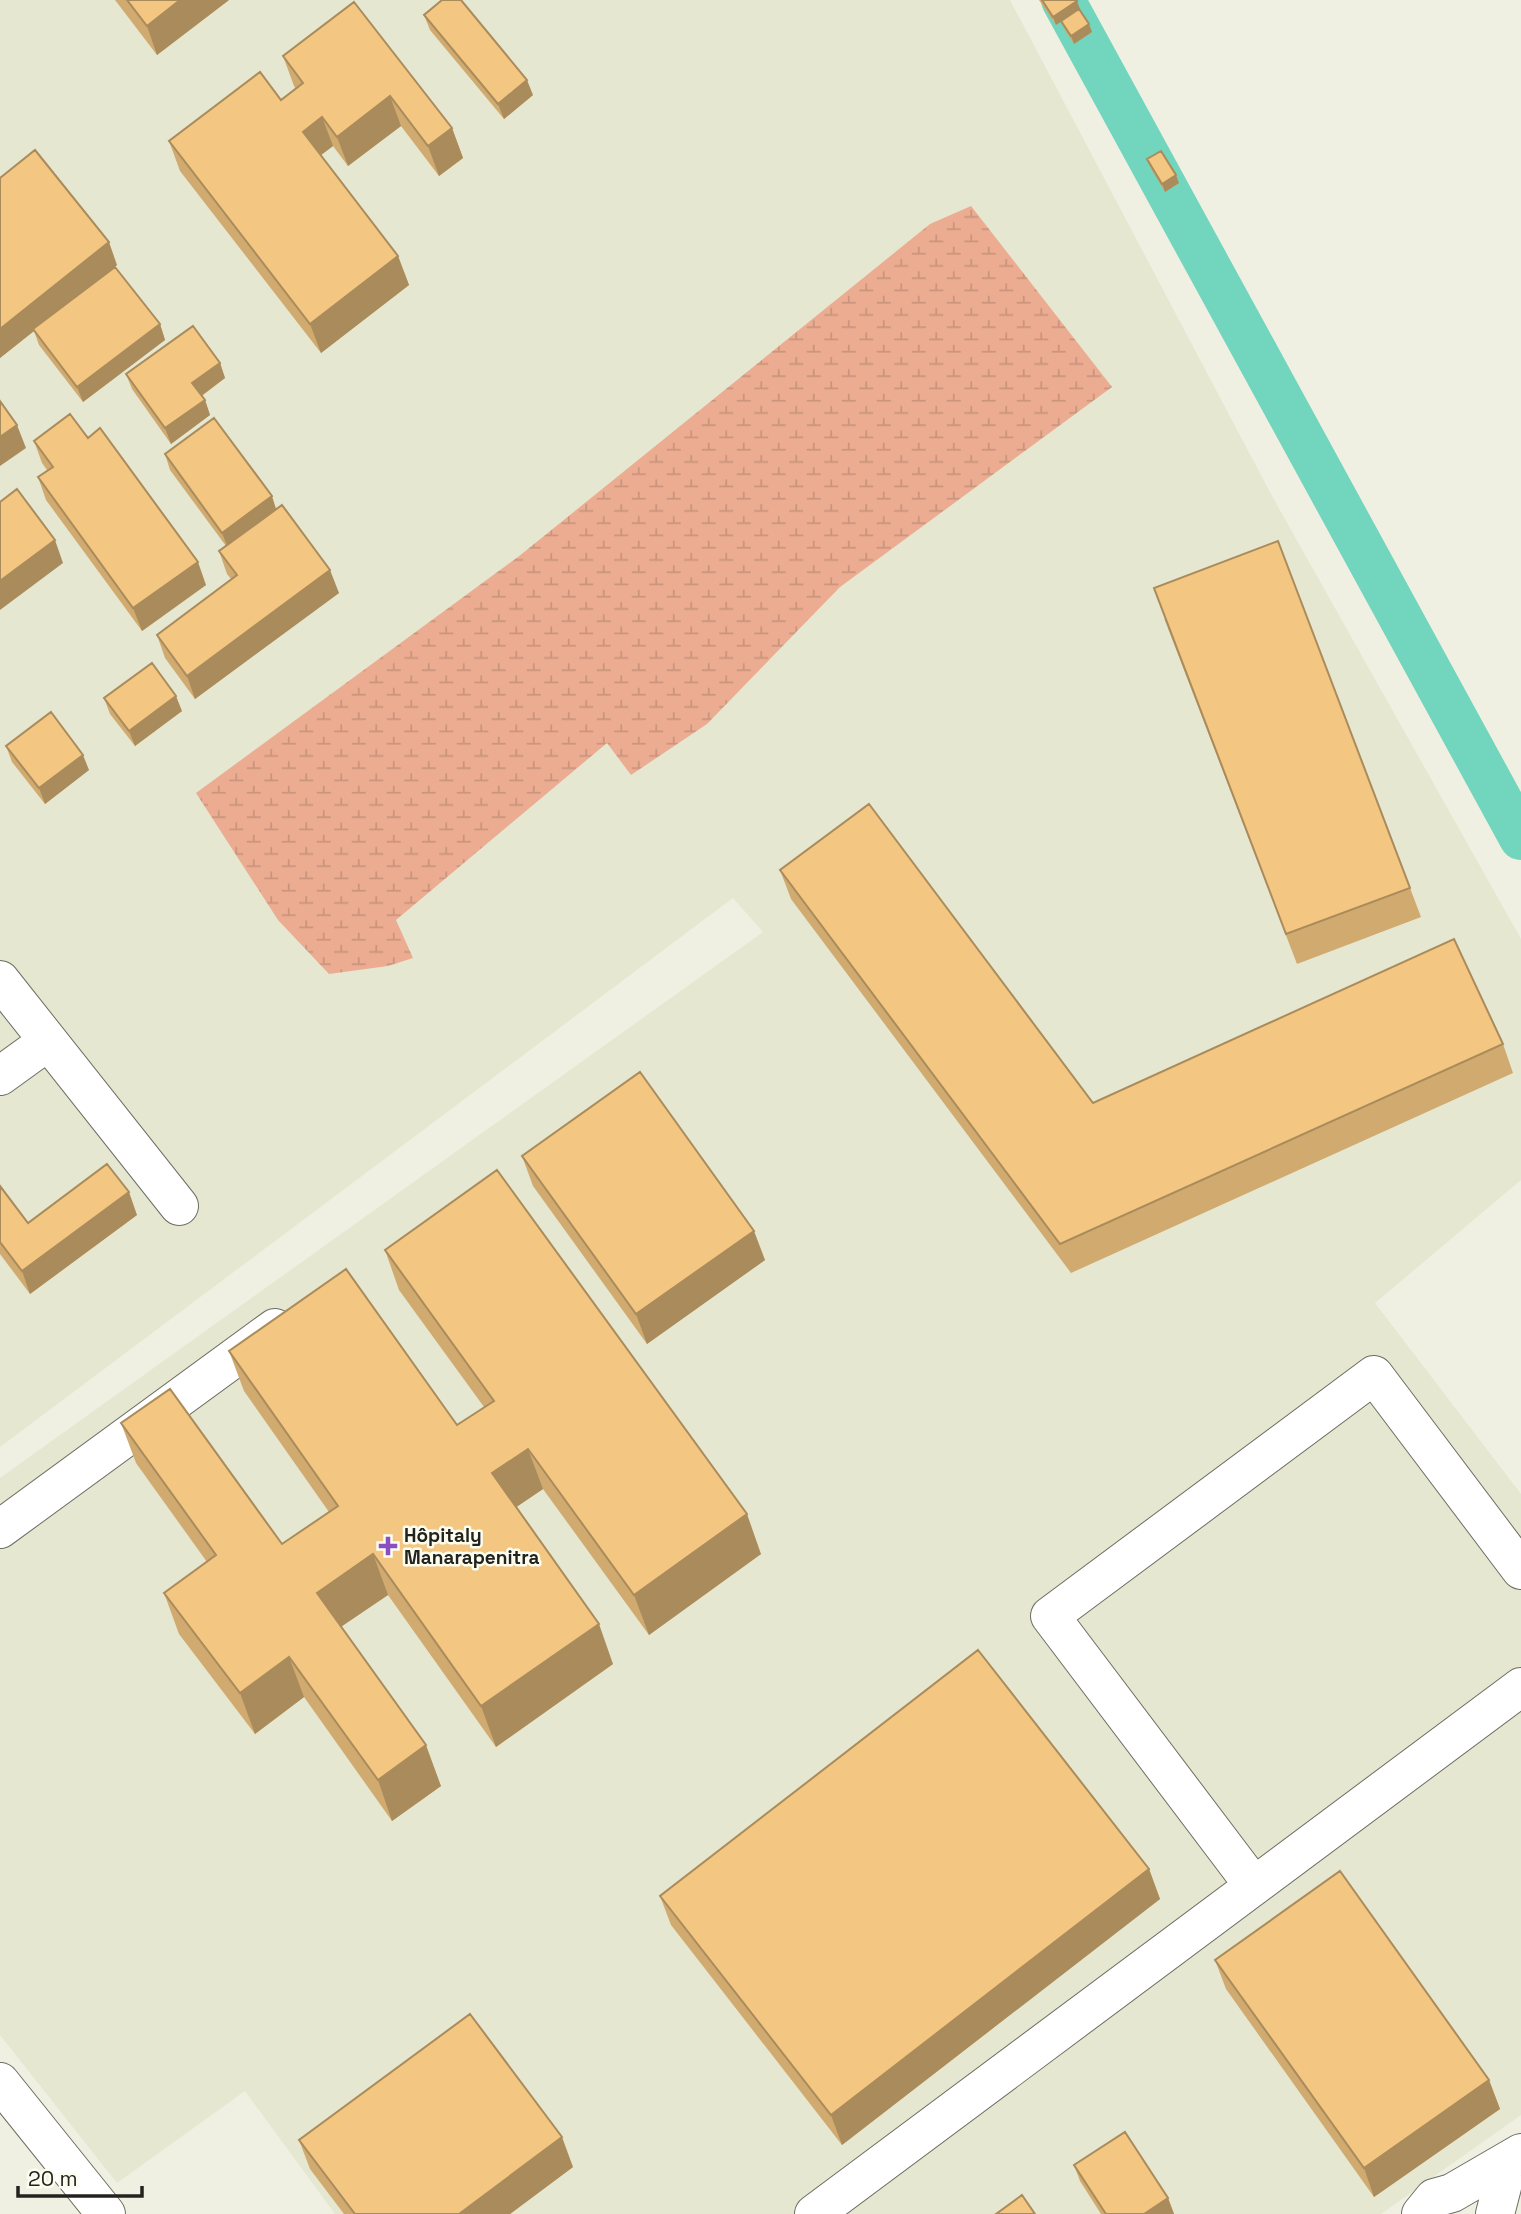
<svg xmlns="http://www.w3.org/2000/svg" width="1521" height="2214" viewBox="0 0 1521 2214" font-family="'Space Grotesk',sans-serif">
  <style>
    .built { fill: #e5e7d1 }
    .wetland { fill: url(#wetland-marsh) }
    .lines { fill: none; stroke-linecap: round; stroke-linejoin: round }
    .canal { stroke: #72d5bd; stroke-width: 44 }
    .minor-casing { stroke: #6d6e62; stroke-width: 40 }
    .major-casing { stroke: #6d6e62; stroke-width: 40 }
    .minor { stroke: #fff; stroke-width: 38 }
    .major { stroke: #fff; stroke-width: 38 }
    .wall { fill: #d1aa70 }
    .shaded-wall { fill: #aa8b5b }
    .building { fill: #f3c682; stroke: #aa8b5b; stroke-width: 2 }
    .poi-dot { fill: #8b4dc2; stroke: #fcfdef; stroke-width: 2.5 }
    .labels { text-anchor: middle; stroke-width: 5; stroke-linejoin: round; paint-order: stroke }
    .poi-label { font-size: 19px; font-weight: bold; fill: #22231e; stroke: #fcfdef; text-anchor: start }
  </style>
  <defs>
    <pattern id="wetland-marsh" width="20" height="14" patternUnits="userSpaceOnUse" patternTransform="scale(1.75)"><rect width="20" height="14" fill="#ecac91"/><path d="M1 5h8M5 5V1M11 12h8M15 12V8" fill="none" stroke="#ca947d"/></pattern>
  </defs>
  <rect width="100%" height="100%" fill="#eff0e2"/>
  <path class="built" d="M0 0H1010L1272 496 1521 939V1180L1375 1303 1521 1494V2115L1381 2214H335L245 2091 117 2183 0 2035V1478L763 932 733 898 0 1447Z"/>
  <path class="wetland" d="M971 206 1112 387 840 587 707 724 631 775 607 743 396 920 413 958 388 966 329 974 278 920 196 793 518 557 930 224Z"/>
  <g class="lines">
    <path class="canal" d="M1063 0 1521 838"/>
    <defs>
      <path id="minor" d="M0 980 179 1206
        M0 1076 47 1042
        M0 1529 275 1328
        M1254 1886 1050 1616 1374 1375 1521 1570
        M814 2214 1521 1687
        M1421 2214 1434 2198 1452 2193 1521 2153
        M1495 2214 1503 2183 1513 2159"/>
      <path id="major" d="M0 2082 106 2214"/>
    </defs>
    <use href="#minor" class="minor-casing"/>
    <use href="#major" class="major-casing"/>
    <use href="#minor" class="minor"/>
    <use href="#major" class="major"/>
  </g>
  <path class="wall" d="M115 0H229L157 55Z
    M1039 0H1076L1079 9 1092 32 1074 44 1064 29 1061 21 1056 25Z
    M354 2 452 128 463 158 439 176 401 126 348 166 333 146 321 155 398 256 409 285 321 353 180 171 169 141 281 100 296 89 294 86 283 56Z
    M424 15 533 95 504 119 430 30Z
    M1147 159 1176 175 1179 183 1165 192 1150 167Z
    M0 178 117 265 99 279 160 324 165 340 83 402 39 345 34 331 0 358Z
    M220 363 225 378 202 396 205 400 210 415 171 444 132 389 126 374Z
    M88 438 206 585 142 631 46 500 38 477 47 470 42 463 34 441Z
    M165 454 276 509 339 593 195 699 165 658 157 635 232 580 227 574 219 551 226 546 170 470Z
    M1164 618 1410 888 1421 917 1297 964Z
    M104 698 182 711 135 746 110 714Z
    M6 746 89 770 45 804 12 762Z
    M780 870 1093 1103 1503 1044 1513 1073 1071 1273 791 899Z
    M522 1156 765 1260 647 1344 533 1186Z
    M0 1186 28 1223 137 1215 30 1294 0 1254Z
    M385 1250 761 1554 649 1635 543 1489 516 1507 613 1664 496 1747 388 1595 341 1626 441 1786 392 1821 304 1697 255 1734 179 1634 164 1593 207 1562 136 1463 121 1423 282 1544 329 1512 244 1391 229 1351 457 1425 484 1407 399 1290Z
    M1149 1869 1160 1899 842 2145 671 1925 660 1896Z
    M1215 1960 1489 2080 1500 2109 1374 2197 1226 1989Z
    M299 2140 573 2167 510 2214H344L310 2169Z
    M1074 2165 1168 2198 1174 2214H1101L1080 2181Z"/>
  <path class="shaded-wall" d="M180 0H229L157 55 147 26Z
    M1077 1 1080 9 1056 25 1053 17Z
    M1089 24 1092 32 1074 44 1071 36Z
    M527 80 533 95 504 119 498 104Z
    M390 96 401 126 348 166 337 137Z
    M322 117 333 146 313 161 303 132Z
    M452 128 463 158 439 176 428 146Z
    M1176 175 1179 183 1165 192 1162 184Z
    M109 242 117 265 0 358V329Z
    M398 256 409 285 321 353 310 324Z
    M160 324 165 340 83 402 77 387Z
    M220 363 225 378 198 398 192 383Z
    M205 400 210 415 171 444 165 428Z
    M17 425 26 448 0 466V437Z
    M272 496 277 512 228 548 222 533Z
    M55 540 63 563 0 610V581Z
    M198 562 206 585 142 631 133 608Z
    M330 570 339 593 195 699 187 676Z
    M176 696 182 711 135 746 129 731Z
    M83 755 89 770 45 804 39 788Z
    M129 1192 137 1215 30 1294 22 1271Z
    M754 1231 765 1260 647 1344 636 1314Z
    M528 1449 543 1489 506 1514 492 1473Z
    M747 1514 761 1554 649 1635 634 1595Z
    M373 1554 388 1595 332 1633 317 1593Z
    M599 1624 613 1664 496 1747 481 1706Z
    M289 1657 304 1697 255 1734 240 1693Z
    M426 1745 441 1786 392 1821 378 1780Z
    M1149 1869 1160 1899 842 2145 831 2115Z
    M1489 2080 1500 2109 1374 2197 1364 2168Z
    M562 2137 573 2167 510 2214H459Z
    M1168 2198 1174 2214H1144Z"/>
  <path class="building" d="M127 0H180L147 26Z
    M442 0H461L527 80 498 104 424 15Z
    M1042 0H1076L1077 1 1053 17Z
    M354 2 452 128 428 146 390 96 337 137 322 117 303 132 398 256 310 324 169 141 260 72 281 100 303 83 283 56Z
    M1079 9 1089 24 1071 36 1061 21Z
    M35 150 109 242 0 329V178Z
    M1161 151 1176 175 1162 184 1147 159Z
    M115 267 160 324 77 387 33 329Z
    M193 326 220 363 192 383 205 400 165 428 126 374Z
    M0 401 17 425 0 437Z
    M70 414 88 438 100 428 198 562 133 608 38 477 53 467 34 441Z
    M214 418 272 496 222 533 165 454Z
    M17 489 55 540 0 581V502Z
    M282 505 330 570 187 676 157 635 237 575 219 551Z
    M1278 541 1410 888 1286 934 1154 588Z
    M152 663 176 696 129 731 104 698Z
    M51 712 83 755 39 788 6 746Z
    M869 804 1093 1103 1454 939 1503 1044 1060 1244 780 870Z
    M640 1072 754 1231 636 1314 522 1156Z
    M107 1164 129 1192 22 1271 0 1242V1186L28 1223Z
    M497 1170 747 1514 634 1595 528 1449 492 1473 599 1624 481 1706 373 1554 317 1593 426 1745 378 1780 289 1657 240 1693 164 1593 216 1555 121 1423 170 1389 282 1544 338 1506 229 1351 346 1269 457 1425 494 1401 385 1250Z
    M978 1650 1149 1869 831 2115 660 1896Z
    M1340 1871 1489 2080 1364 2168 1215 1960Z
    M470 2014 562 2137 459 2214H355L299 2140Z
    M1125 2132 1168 2198 1144 2214H1106L1074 2165Z
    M1022 2195 1035 2214H996Z"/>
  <path class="poi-dot" d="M384.5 1535.5h7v7h7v7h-7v7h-7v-7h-7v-7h7z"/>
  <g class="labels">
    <g class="poi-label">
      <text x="404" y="1542">Hôpitaly<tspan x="404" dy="22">Manarapenitra</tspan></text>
    </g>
  </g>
  <path d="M18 2186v10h124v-10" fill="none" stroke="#22231e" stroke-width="3.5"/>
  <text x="28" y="2186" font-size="21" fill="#22231e" stroke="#fcfdef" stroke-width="5" paint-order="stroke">20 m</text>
</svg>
